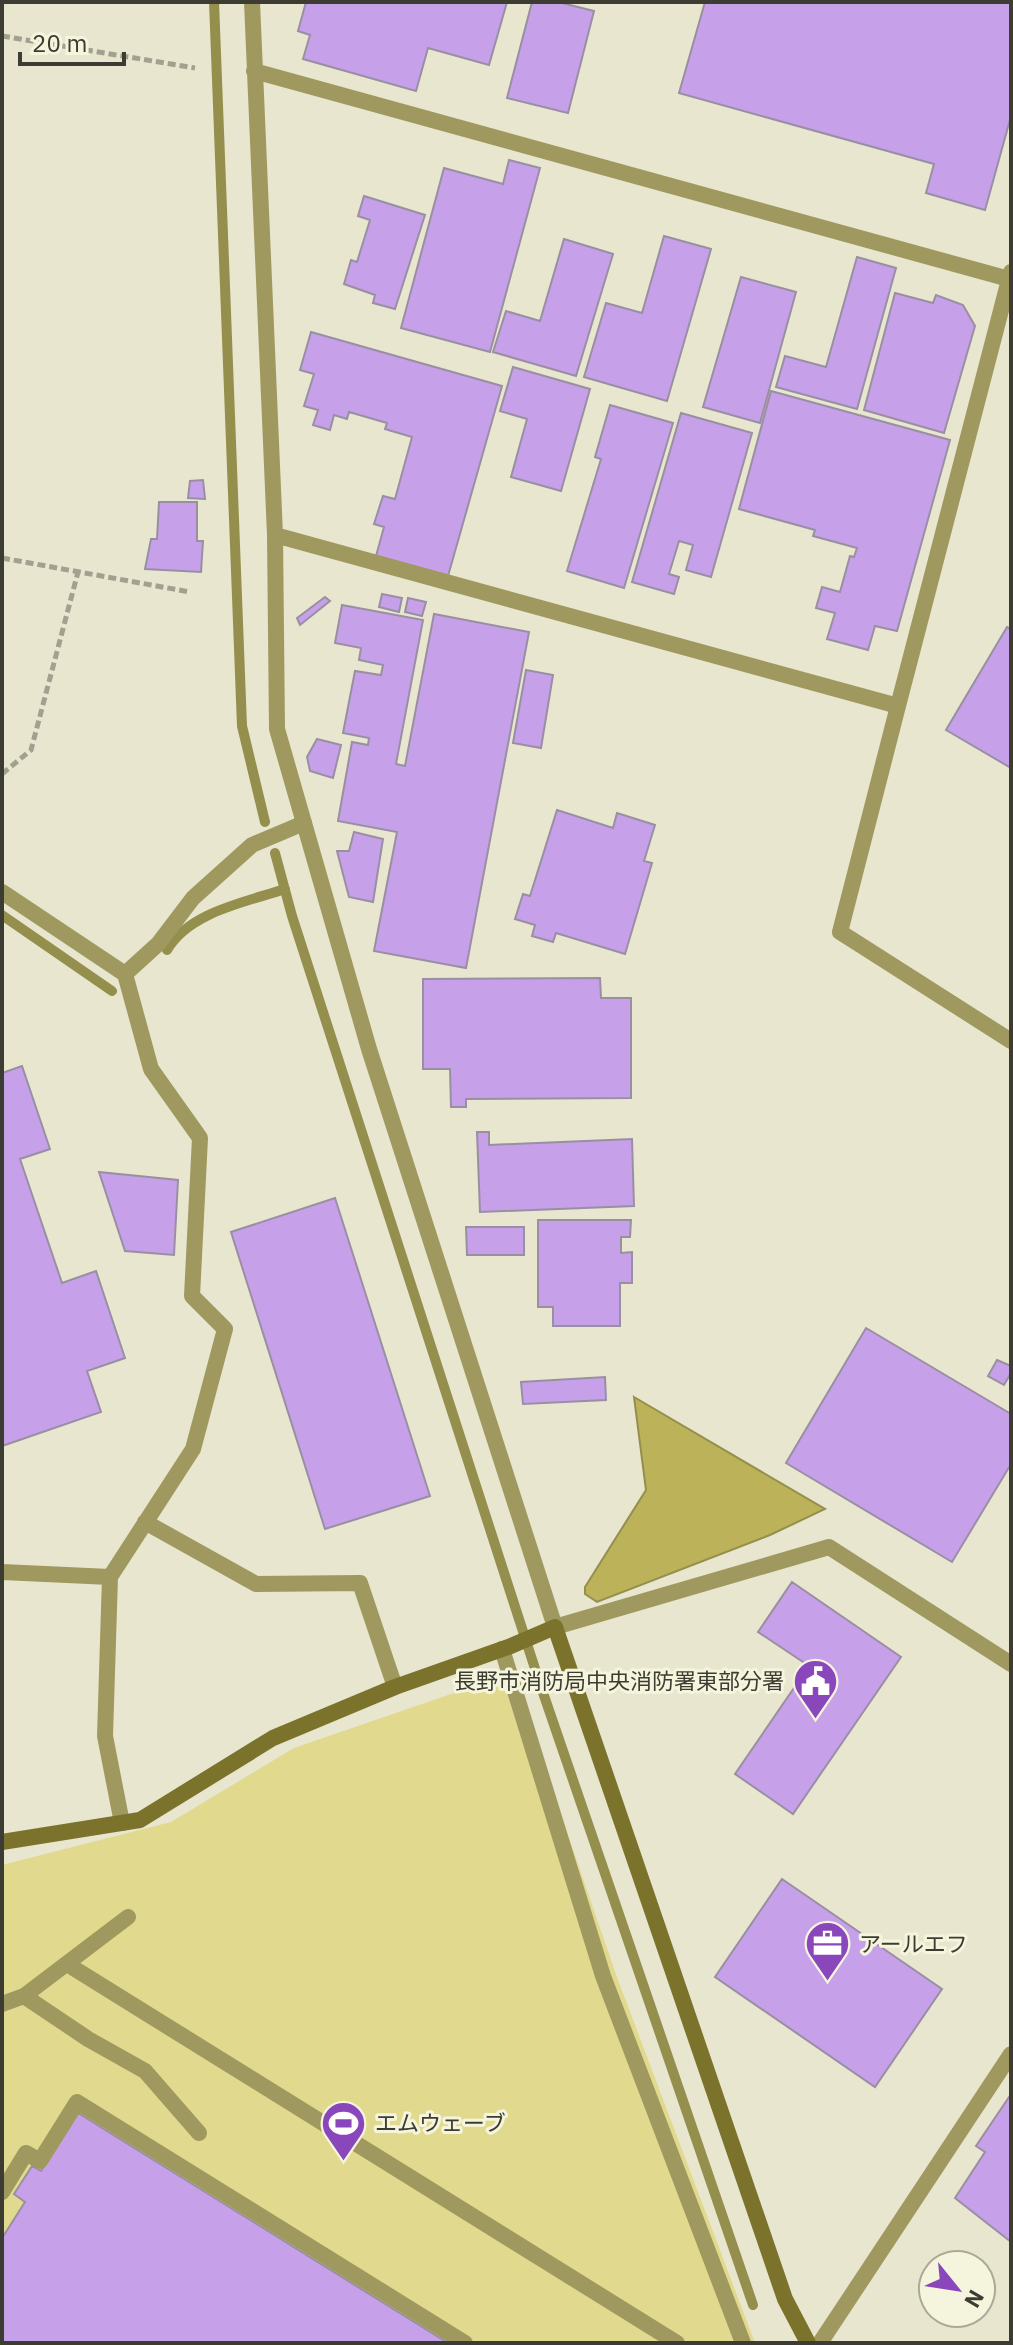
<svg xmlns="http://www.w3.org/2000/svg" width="1013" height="2345" viewBox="0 0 1013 2345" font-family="'IBM Plex Sans','Noto Sans JP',sans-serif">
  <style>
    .green { fill: #e1d98d }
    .water { fill: #bbb259; stroke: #958f4e; stroke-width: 2 }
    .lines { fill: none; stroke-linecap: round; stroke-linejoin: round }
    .stream { stroke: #958f4e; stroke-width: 10 }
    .building { fill: #c7a0ea; stroke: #998fa3; stroke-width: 2 }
    .path { stroke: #a2a08f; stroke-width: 5; stroke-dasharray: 8 4; stroke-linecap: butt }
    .lane { stroke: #9f9960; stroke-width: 16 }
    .street { stroke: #9f9960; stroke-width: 16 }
    .secondary { stroke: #7b732b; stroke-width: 16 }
    .labels { text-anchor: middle; stroke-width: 6; stroke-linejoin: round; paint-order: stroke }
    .poi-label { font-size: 22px; fill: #3d3c33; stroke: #f5f4dc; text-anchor: start }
  </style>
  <rect width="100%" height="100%" fill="#e8e6cf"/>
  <path class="green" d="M512 1673 618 1980 755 2343H2V1865L171 1822 294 1748Z"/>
  <path class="water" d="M634 1397 825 1509 770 1535 597 1602 585 1594V1587L646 1490Z"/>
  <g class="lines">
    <path class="stream" d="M214 2 242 726 265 822
      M275 853 292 916 539 1681 753 2305
      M2 915 112 991
      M167 950C189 912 246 902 285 889"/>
  </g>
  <path class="building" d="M306 2H507L489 65 428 48 416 91 303 59 310 35 298 31Z
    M532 2H558L594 11 568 113 507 98Z
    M705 2H1011V116L985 210 926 193 934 164 679 93Z
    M509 160 540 168 490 352 401 328 444 168 503 184Z
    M364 196 425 215 395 309 373 303 375 295 344 284 351 260 357 262 370 220 358 216Z
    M664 236 711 249 667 401 584 377 606 303 642 313Z
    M564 239 613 254 576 376 493 352 506 311 540 321Z
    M857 257 896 268 857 409 776 387 785 356 826 367Z
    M741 277 796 292 760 423 703 407Z
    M895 293 933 303 936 295 963 305 975 326 944 433 864 410Z
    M311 332 502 386 448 576 376 556 384 527 374 524 383 496 395 499 412 437 385 429 387 423 349 412 347 419 334 415 330 430 313 425 318 410 304 406 314 374 300 370Z
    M513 367 590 389 561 491 511 477 527 419 500 411Z
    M771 391 950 440 897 631 875 626 868 650 827 639 835 613 816 608 822 587 840 592 850 556 854 557 857 548 813 536 815 530 739 509Z
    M610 405 673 423 624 588 567 571 601 459 595 457Z
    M681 413 752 433 711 577 686 570 693 545 679 541 669 574 679 577 674 594 632 582Z
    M203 480 205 499 188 498 190 481Z
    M159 502H197V541H203L201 572 145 569 151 539H157Z
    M382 594 402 598 399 612 379 607Z
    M325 597 330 601 300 625 297 618Z
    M408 598 426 602 422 616 405 612Z
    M342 605 423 620 396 764 405 766 434 614 529 632 466 968 374 951 397 832 338 821 352 742 368 745 369 738 343 733 355 671 381 675 383 665 359 660 361 648 335 643Z
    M1007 627 1011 629V768L946 730Z
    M526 670 553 675 541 748 513 743Z
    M317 739 341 745 333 778 310 771 307 757Z
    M557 810 613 828 617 813 655 825 644 861 652 863 625 954 556 933 553 942 532 936 535 925 515 919 523 894 530 896Z
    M354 832 383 839 373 902 349 897 337 851H349Z
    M600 978 601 998H631V1098L466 1099V1107H451L450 1069H423V979Z
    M22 1066 50 1149 20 1159 62 1283 96 1271 125 1358 87 1371 101 1412 2 1446V1073Z
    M477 1132H489V1145L632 1139 634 1206 480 1212Z
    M99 1172 178 1180 174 1255 125 1251Z
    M335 1198 430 1496 325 1529 231 1232Z
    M538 1220H631L630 1237H621V1253L632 1252V1283H620V1326H553V1307H538Z
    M466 1227H524V1255H467Z
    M866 1328 1011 1414V1464L952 1562 786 1463Z
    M997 1360 1011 1366V1373L1004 1385 988 1376Z
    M605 1377 606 1400 523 1404 521 1382Z
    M792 1582 901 1657 793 1814 735 1774 809 1666 758 1632Z
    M782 1879 942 1989 875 2087 715 1977Z
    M1009 2097 1011 2099V2242L955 2198 985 2152 976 2146Z
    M78 2113 448 2343H2V2234L4 2235 25 2202 14 2194 32 2166 41 2171Z"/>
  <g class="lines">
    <path class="path" d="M2 36 195 68
      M2 558 190 592
      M2 774 31 750 78 572"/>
    <path class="lane" d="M125 974 158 944 193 898 252 845 304 823
      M502 1649 603 1976 743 2343
      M67 1964 677 2343
      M24 1996 88 2039 145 2071 199 2133
      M2 2004 24 1996 128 1917"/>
    <path class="street" d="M252 2 275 535 277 729 369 1049 555 1627 829 1547 1011 1664
      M254 71 1009 279
      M275 535 898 706 1011 272
      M898 706 840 932 1011 1041
      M2 892 125 974 151 1069 200 1138 192 1296 225 1329 193 1449 110 1577 105 1736 122 1823
      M145 1522 256 1584 360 1583 395 1687
      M2 1572 110 1577
      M2 2192 26 2153 40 2161 77 2102 465 2343
      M820 2343 1011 2054"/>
    <path class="secondary" d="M2 1842 140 1820 273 1738 395 1687 511 1646 555 1627 785 2299 808 2343"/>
  </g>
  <defs>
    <symbol id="civic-pin" viewBox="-11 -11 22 30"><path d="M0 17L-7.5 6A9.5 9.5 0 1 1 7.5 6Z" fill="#8a46bb" stroke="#f5f4dc"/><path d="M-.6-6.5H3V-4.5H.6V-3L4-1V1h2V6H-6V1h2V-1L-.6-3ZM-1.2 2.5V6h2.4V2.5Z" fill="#fff"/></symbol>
    <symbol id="office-pin" viewBox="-11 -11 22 30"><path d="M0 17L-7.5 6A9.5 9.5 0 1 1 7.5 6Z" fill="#8a46bb" stroke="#f5f4dc"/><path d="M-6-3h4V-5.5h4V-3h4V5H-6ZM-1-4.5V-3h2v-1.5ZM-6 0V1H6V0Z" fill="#fff"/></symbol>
    <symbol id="stadium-pin" viewBox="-11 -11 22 30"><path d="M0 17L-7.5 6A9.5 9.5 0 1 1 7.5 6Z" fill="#8a46bb" stroke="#f5f4dc"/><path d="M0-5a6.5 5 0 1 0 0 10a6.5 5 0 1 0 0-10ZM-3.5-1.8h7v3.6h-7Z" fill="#fff"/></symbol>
  </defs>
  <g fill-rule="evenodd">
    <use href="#civic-pin" x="790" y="1656" width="51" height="69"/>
    <use href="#office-pin" x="802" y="1918" width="51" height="69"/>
    <use href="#stadium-pin" x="318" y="2098" width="51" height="69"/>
  </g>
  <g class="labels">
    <g class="poi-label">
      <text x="784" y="1689" text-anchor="end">長野市消防局中央消防署東部分署</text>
      <text x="859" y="1952">アールエフ</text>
      <text x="375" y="2131">エムウェーブ</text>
    </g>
  </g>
  <rect width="1013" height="2345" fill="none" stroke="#3d3c33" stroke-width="8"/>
  <g transform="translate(957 2289) rotate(120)"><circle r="38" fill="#f5f4dc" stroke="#abaa98" stroke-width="2"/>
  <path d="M0-6L14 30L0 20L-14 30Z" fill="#8a46bb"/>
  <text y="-12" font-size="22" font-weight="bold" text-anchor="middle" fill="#3d3c33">N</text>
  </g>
  <path d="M20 52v12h104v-12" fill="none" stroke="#3d3c33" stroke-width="4"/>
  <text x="32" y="52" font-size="24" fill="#3d3c33" stroke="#f5f4dc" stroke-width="6" paint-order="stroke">20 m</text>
</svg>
